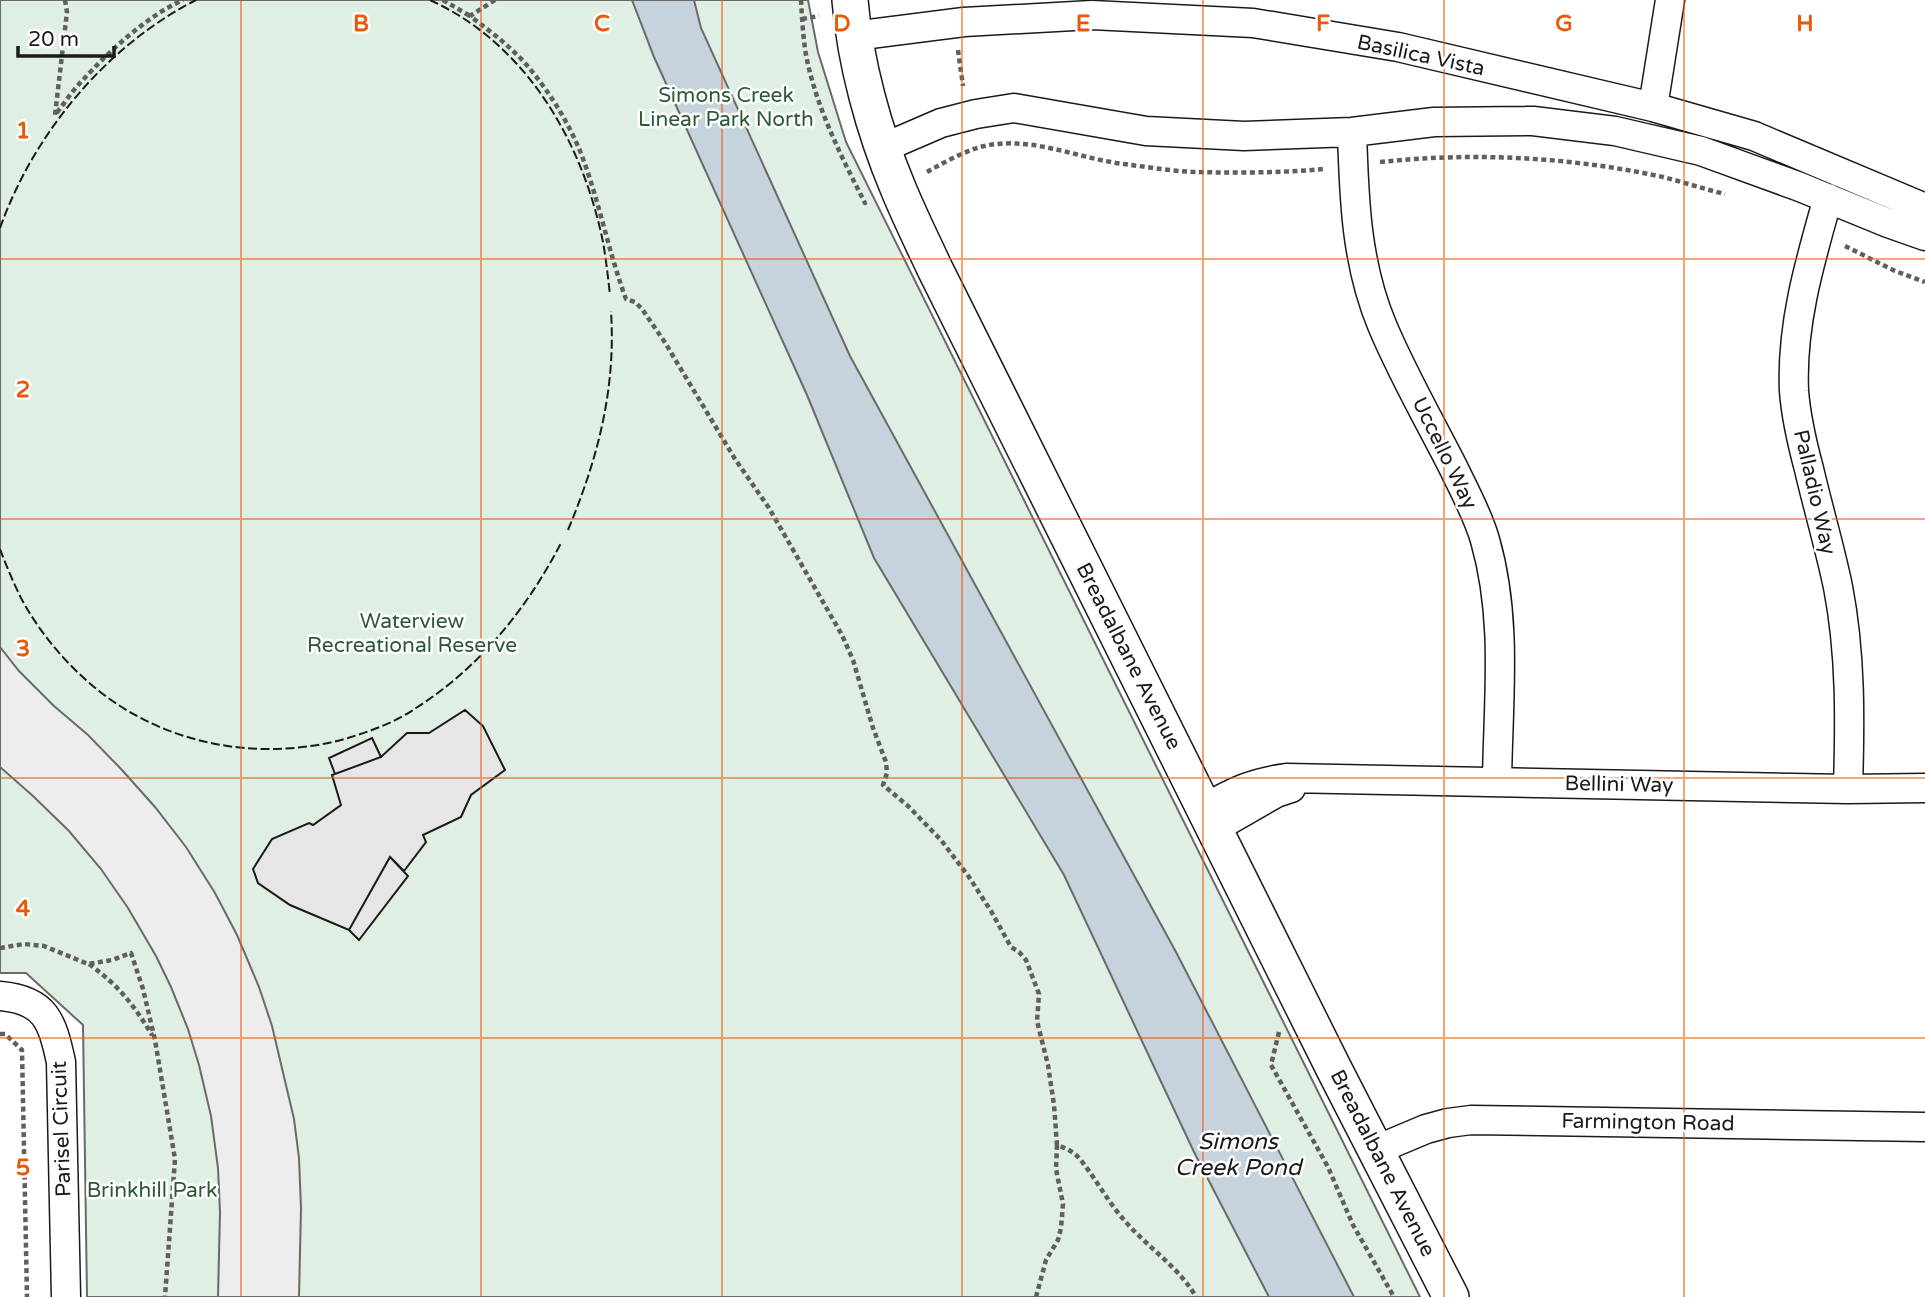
<svg xmlns="http://www.w3.org/2000/svg" width="1925" height="1297" viewBox="0 0 1925 1297" font-family="'Varela Round',sans-serif">
  <style>
    .green { fill: #e0efe3; stroke: #6a6a6a; stroke-width: 2 }
    .parking { fill: #ededed; stroke: #6a6a6a; stroke-width: 2 }
    .water { fill: #c6d2dc; stroke: #6a6a6a; stroke-width: 2 }
    .building { fill: #e6e6e6; stroke: #1a1a1a; stroke-width: 2 }
    .lines { fill: none; stroke-linecap: round; stroke-linejoin: round }
    .minor-casing { stroke: #1a1a1a; stroke-width: 31 }
    .tertiary-casing { stroke: #1a1a1a; stroke-width: 38 }
    .path { stroke: #5f5f5f; stroke-width: 4.5; stroke-dasharray: 5 3.5; stroke-linecap: butt }
    .minor { stroke: #fff; stroke-width: 28 }
    .tertiary { stroke: #fff; stroke-width: 35 }
    .fence { stroke: #1a1a1a; stroke-width: 2; stroke-dasharray: 9 3.5; stroke-linecap: butt }
    .grid { fill: none; stroke: #e8590c; stroke-width: 2; stroke-opacity: 0.55 }
    .labels { text-anchor: middle; stroke-width: 5; stroke-linejoin: round; paint-order: stroke }
    .street-label { font-size: 21px; fill: #1a1a1a; stroke: #fff }
    .park-label { font-size: 21px; fill: #2b5a34; stroke: #fff }
    .water-label { font-size: 23px; font-style: italic; fill: #1a1a1a; stroke: #fff }
    .grid-label { font-size: 23px; text-anchor: middle; font-weight: bold; fill: #e8590c; stroke: #fff; stroke-width: 5; stroke-linejoin: round; paint-order: stroke }
  </style>
  <rect width="100%" height="100%" fill="#fff"/>
  <path class="green" d="M0 0H808L818 52 846 142 1420 1297H87L83 1025 26 973H0Z"/>
  <path class="parking" d="M0 647 19 671 54 706 88 735 122 770 155 807 186 847 215 893 237 935 259 987 272 1026 294 1119 299 1158 301 1208 299 1297H218L220 1212 218 1168 211 1116 199 1065 188 1029 171 987 156 956 128 908 101 869 69 831 33 796 0 767Z"/>
  <path class="water" d="M632 0H694L701 28 850 356 1176 952 1354 1297H1269L1194 1152 1064 875 874 558 807 395 654 57Z"/>
  <path class="building" d="M465 710 483 726 505 770 471 795 461 817 423 835 426 842 404 871 390 857 349 930 290 905 258 883 253 869 272 839 309 823 313 825 341 805 332 775 381 757 407 733H429Z
    M372 738 381 757 335 774 329 758Z
    M390 857 408 876 359 940 349 930Z"/>
  <g class="lines">
    <defs>
      <path id="minor" d="M854 36 964 22 1092 15 1253 23 1398 47 1653 107 1754 136 1925 208
        M1653 107 1670 0
        M1352 132C1354 198 1356 263 1382 325 1402 373 1429 420 1453 467 1464 490 1478 515 1485 540 1508 620 1498 700 1497 782
        M883 148 941 123 976 114 1014 108 1146 131 1244 136 1352 132 1434 122 1533 121 1615 131 1701 151 1800 187 1888 223 1925 236
        M1828 198C1810 261 1791 325 1794 391 1796 417 1802 443 1809 469 1818 508 1830 548 1838 587 1851 654 1850 721 1848 789
        M1205 808C1235 791 1252 783 1286 778L1848 789 1925 788
        M1215 828 1276 793 1291 788
        M0 996C46 1000 52 1021 61 1062L66 1297
        M1376 1150 1426 1129 1448 1123 1471 1120 1925 1127"/>
      <path id="tertiary" d="M850 0C855 62 874 131 898 188 909 215 922 241 934 267L1334 1069 1451 1297"/>
    </defs>
    <use href="#minor" class="minor-casing"/>
    <use href="#tertiary" class="tertiary-casing"/>
    <path class="path" d="M65 0 67 12 55 115C64 104 72 91 82 81 108 52 147 16 183 0
      M443 0 470 16
      M495 0 470 16C491 32 513 48 530 69 550 93 568 122 580 151 599 199 608 251 626 299L635 302 642 309 664 341 735 459 769 508 842 635 853 660 873 728 886 762 887 773 883 785 908 806 941 840 969 877 991 911 1011 947 1019 952 1026 960 1039 994 1037 1021 1048 1065 1054 1105 1057 1145C1066 1148 1074 1152 1080 1159 1096 1179 1108 1202 1125 1221 1146 1246 1180 1268 1196 1297
      M801 0C802 18 803 37 806 55 816 107 841 156 865 203L866 202
      M802 19 819 16
      M958 50 963 86
      M1380 162C1475 152 1570 157 1663 177 1683 182 1704 189 1725 194
      M927 172C941 164 956 156 971 150 1023 131 1073 158 1124 164 1147 167 1171 171 1194 172 1236 173 1281 173 1323 169
      M1845 246 1895 271 1925 282
      M0 948 24 944 44 946 88 964 112 960 131 953 143 989 155 1040 175 1159 165 1297
      M89 964C118 985 134 1005 152 1035
      M1279 1032 1271 1065 1328 1167 1353 1225 1394 1297
      M0 1034H5L22 1050 27 1297
      M1036 1297 1046 1260 1058 1240 1061 1228 1063 1204 1056 1169 1057 1145"/>
    <use href="#minor" class="minor"/>
    <use href="#tertiary" class="tertiary"/>
    <path class="fence" d="M430 0C526 44 582 140 603 242 606 259 608 277 610 295
      M0 228C34 133 106 46 196 0
      M568 530C598 458 616 389 611 311
      M0 549C6 565 13 582 21 598 37 628 60 657 86 680 157 744 257 764 348 738 371 731 396 722 416 708 479 668 527 609 561 543"/>
  </g>
  <path class="grid" d="M241 0V1297M481 0V1297M722 0V1297M962 0V1297M1203 0V1297M1444 0V1297M1684 0V1297M0 259H1925M0 519H1925M0 778H1925M0 1038H1925"/>
  <g class="labels">
    <g class="street-label">
      <text transform="translate(1421 55) rotate(12)" y="7">Basilica Vista</text>
      <text transform="translate(1445 453) rotate(64)" y="7">Uccello Way</text>
      <text transform="translate(1815 492) rotate(77)" y="7">Palladio Way</text>
      <text transform="translate(1129 656) rotate(63)" y="7">Breadalbane Avenue</text>
      <text transform="translate(1619 784) rotate(1)" y="7">Bellini Way</text>
      <text transform="translate(1648 1122) rotate(1)" y="7">Farmington Road</text>
      <text transform="translate(61 1129) rotate(-92)" y="7">Parisel Circuit</text>
      <text transform="translate(1383 1163) rotate(63)" y="7">Breadalbane Avenue</text>
    </g>
    <g class="park-label">
      <text x="726" y="102">Simons Creek<tspan x="726" dy="24">Linear Park North</tspan></text>
      <text x="412" y="628">Waterview<tspan x="412" dy="24">Recreational Reserve</tspan></text>
      <text x="152" y="1197">Brinkhill Park</text>
    </g>
    <g class="water-label">
      <text x="1238" y="1149">Simons<tspan x="1238" dy="26">Creek Pond</tspan></text>
    </g>
  </g>
  <g class="grid-label">
    <text x="361" y="31">B</text>
    <text x="602" y="31">C</text>
    <text x="842" y="31">D</text>
    <text x="1083" y="31">E</text>
    <text x="1323" y="31">F</text>
    <text x="1564" y="31">G</text>
    <text x="1805" y="31">H</text>
    <text x="23" y="138">1</text>
    <text x="23" y="397">2</text>
    <text x="23" y="656">3</text>
    <text x="23" y="916">4</text>
    <text x="23" y="1175">5</text>
  </g>
  <path d="M18 46v10h96v-10" fill="none" stroke="#1a1a1a" stroke-width="3.5"/>
  <text x="28" y="46" font-size="21" fill="#1a1a1a" stroke="#ffffff" stroke-width="5" paint-order="stroke">20 m</text>
</svg>
